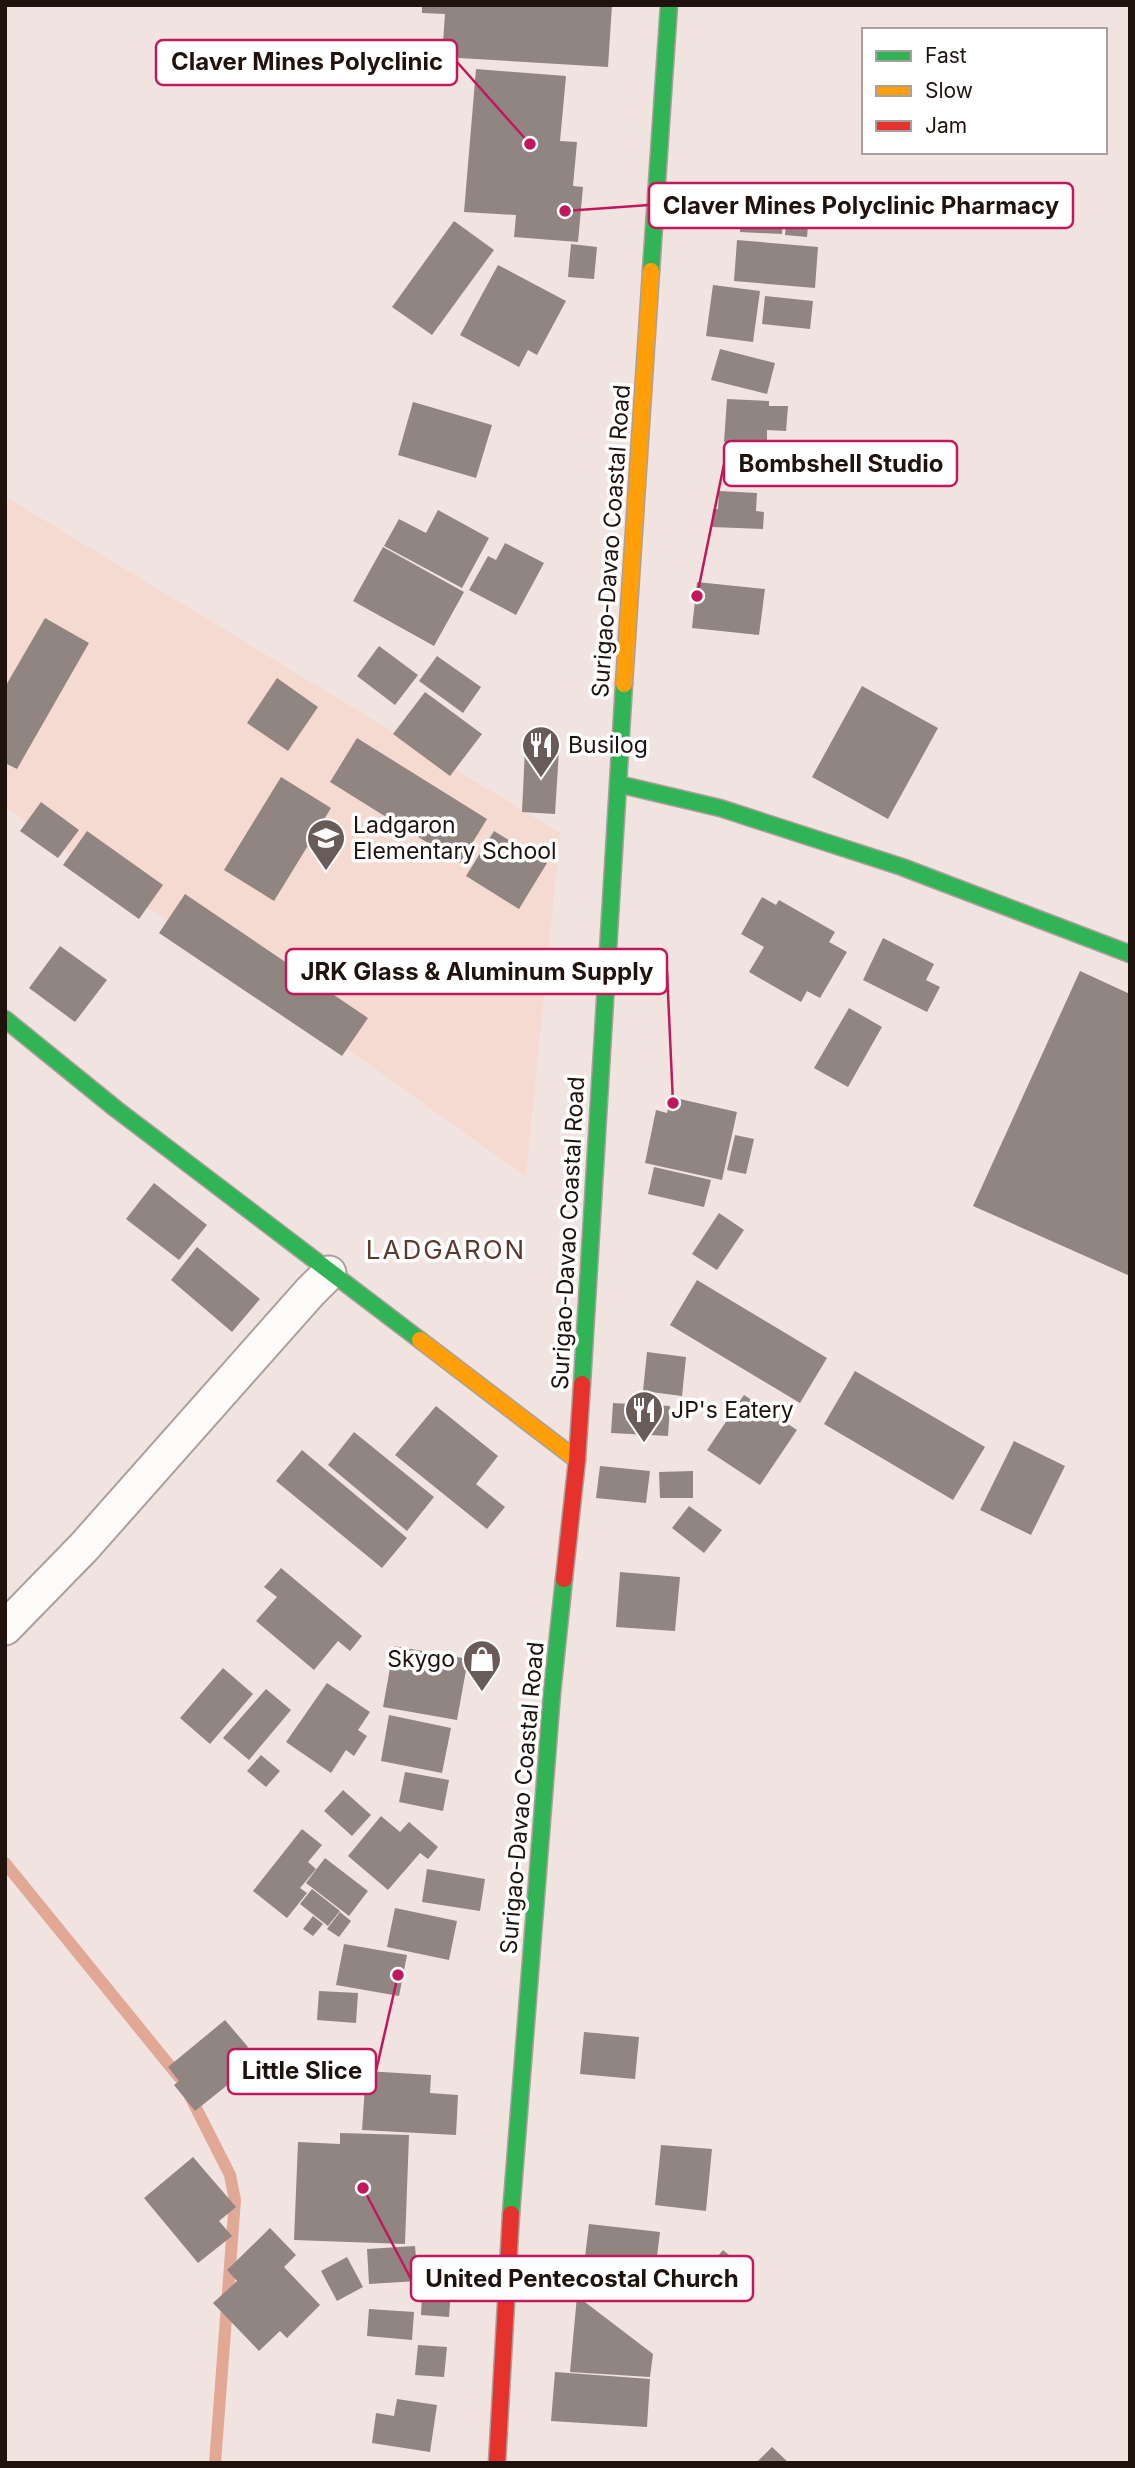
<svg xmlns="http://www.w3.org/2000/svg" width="1135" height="2468" viewBox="0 0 1135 2468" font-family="Inter,sans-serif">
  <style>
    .built { fill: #f5dad1 }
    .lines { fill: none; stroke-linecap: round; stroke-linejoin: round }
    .stream { stroke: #e2a896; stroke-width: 12 }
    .building { fill: #918581 }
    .street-casing { stroke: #ac9f9b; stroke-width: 37 }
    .fast-casing { stroke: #ac9f9b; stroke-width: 19 }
    .slow-casing { stroke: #ac9f9b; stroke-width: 19 }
    .jam-casing { stroke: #ac9f9b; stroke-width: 19 }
    .street { stroke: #fdfbfa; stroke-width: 33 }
    .fast { stroke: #30b455; stroke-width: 16 }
    .slow { stroke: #ff9f0a; stroke-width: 16 }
    .jam { stroke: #e5322d; stroke-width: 16 }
    .labels { text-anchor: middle; stroke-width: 7; stroke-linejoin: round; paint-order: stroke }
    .street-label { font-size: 23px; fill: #20130e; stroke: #fff }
    .poi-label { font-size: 23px; fill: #20130e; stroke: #fff; text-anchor: start }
    .quarter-label { font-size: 26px; letter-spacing: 2px; fill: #5a3a2f; stroke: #fff }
    .leader { fill: none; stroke: #c2185b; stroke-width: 2.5 }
    .callout-dot { fill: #c2185b; stroke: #fff; stroke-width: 2.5 }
    .callout { fill: #fff; stroke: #c2185b; stroke-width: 2.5 }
    .callout-label { font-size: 24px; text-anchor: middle; font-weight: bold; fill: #20130e }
  </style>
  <rect width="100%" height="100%" fill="#f1e4e0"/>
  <path class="built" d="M6 497 560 833 526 1177 156 912H153L5 807Z"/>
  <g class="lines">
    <path class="stream" d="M5 1863 179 2077
      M190 2096 230 2175 235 2200 215 2463"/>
  </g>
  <path class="building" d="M422 5H612L608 67 442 57 445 14 422 13Z
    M476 69 566 76 560 141 577 142 573 186 583 187 578 242 514 237 516 215 464 212Z
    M726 186 785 191 782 234 740 232 741 220 724 219Z
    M787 211 809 213 807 237 785 235Z
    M454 221 494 250 432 335 392 307Z
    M737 240 818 247 815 288 734 281Z
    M571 244 597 247 594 279 568 277Z
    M498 265 566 301 537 355 528 350 519 367 460 335Z
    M713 285 760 291 753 342 706 336Z
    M765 296 813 301 810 329 762 324Z
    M720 349 775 363 767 394 711 380Z
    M727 399 769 401V406H788L786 431 767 430V444L724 442Z
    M413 402 492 425 476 478 398 455Z
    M719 491 757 493 756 511 764 512 763 529 712 527 713 509H718Z
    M438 510 489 538 462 588 384 546 399 519 426 533Z
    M505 543 544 563 516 615 469 590 488 556 496 560Z
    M383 547 464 592 434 646 353 601Z
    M697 582 765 589 759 635 692 628Z
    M45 618 89 643 17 769 5 763V687Z
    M379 646 418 675 395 705 357 676Z
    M437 656 481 687 463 713 419 681Z
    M277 678 318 707 288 751 247 723Z
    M862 686 938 728 888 819 812 777Z
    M425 692 482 734 450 776 393 734Z
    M357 738 487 819 460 863 330 782Z
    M525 749 559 750 555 814 522 812Z
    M281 777 331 808 274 901 224 870Z
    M41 802 79 830 58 858 20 831Z
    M87 831 163 885 139 919 63 865Z
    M494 831 547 863 519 909 466 876Z
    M185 894 368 1018 342 1056 159 933Z
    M762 897 776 905 779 900 835 932 829 942 847 952 820 998 807 991 801 1002 749 972 764 947 741 934Z
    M883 938 934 964 926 980 940 987 927 1012 863 980Z
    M60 946 107 980 75 1022 29 988Z
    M1080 971 1130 994V1276L973 1206Z
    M849 1008 882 1027 848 1087 814 1068Z
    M671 1097 737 1112 722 1180 645 1163 656 1110 667 1113Z
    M735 1135 754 1139 746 1174 727 1170Z
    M654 1167 711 1180 704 1207 648 1194Z
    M154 1183 207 1225 179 1260 126 1219Z
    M719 1213 744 1230 717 1270 692 1254Z
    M197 1247 260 1299 232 1332 171 1280Z
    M697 1280 827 1358 800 1403 670 1325Z
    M647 1352 686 1357 682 1396 643 1391Z
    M855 1371 985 1447 953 1500 824 1424Z
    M744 1395 797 1430 760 1485 707 1450Z
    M613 1403 670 1406 668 1436 611 1433Z
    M436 1406 498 1456 476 1484 505 1507 487 1529 395 1455Z
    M354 1432 434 1497 407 1531 328 1465Z
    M1014 1441 1065 1466 1031 1535 980 1510Z
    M302 1450 407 1538 382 1568 276 1481Z
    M600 1466 650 1471 646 1503 596 1498Z
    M693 1471V1498H660L659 1472Z
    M689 1506 722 1530 704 1553 672 1528Z
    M281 1568 362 1636 350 1651 338 1641 314 1670 256 1621 277 1597 264 1587Z
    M620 1572 680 1577 675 1631 616 1627Z
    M394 1646 468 1659 457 1720 383 1707Z
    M223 1668 253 1694 210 1744 180 1718Z
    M327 1683 370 1712 358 1730 367 1736 354 1756 346 1750 331 1773 286 1742Z
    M266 1689 291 1710 249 1760 223 1738Z
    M389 1715 451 1728 442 1773 381 1761Z
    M261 1755 280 1771 266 1787 247 1771Z
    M405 1772 449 1780 443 1811 399 1802Z
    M343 1790 371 1815 352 1836 324 1811Z
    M381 1816 400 1832 409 1822 438 1847 428 1859 420 1853 388 1890 348 1856Z
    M302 1829 322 1845 308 1862 316 1869 300 1888 307 1893 287 1918 253 1891Z
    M325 1858 368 1891 349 1916 306 1883Z
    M427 1869 485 1879 480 1911 422 1902Z
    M312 1889 340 1911 328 1926 300 1904Z
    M395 1908 457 1921 449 1960 387 1947Z
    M340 1912 351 1921 339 1937 327 1929Z
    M313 1916 323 1924 313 1936 303 1929Z
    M344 1944 407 1955 399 1996 336 1985Z
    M319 1991 358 1993 356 2023 317 2020Z
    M225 2020 248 2047 240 2054 250 2067 195 2111 174 2085 179 2081 168 2067Z
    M584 2032 639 2037 635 2079 580 2074Z
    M366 2071 431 2075 430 2093 458 2095 456 2135 362 2130Z
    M340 2133 409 2135 405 2244 294 2240 298 2142 340 2144Z
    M661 2145 712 2149 706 2211 655 2205Z
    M193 2157 236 2207 219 2221 232 2236 198 2263 144 2198Z
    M589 2224 660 2232 652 2297 581 2290Z
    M270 2228 296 2255 284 2267 320 2305 287 2338 280 2331 259 2351 213 2303 237 2281 227 2270Z
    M415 2246 418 2281 369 2284 367 2249Z
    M723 2250 742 2266 723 2288 704 2272Z
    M347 2257 363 2287 337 2301 321 2271Z
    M423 2275 452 2277 449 2317 421 2315Z
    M577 2296 653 2354 650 2377 570 2372Z
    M369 2309 414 2312 412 2340 367 2336Z
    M418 2345 447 2347 444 2377 415 2375Z
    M555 2372 650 2379 647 2427 551 2421Z
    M397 2399 437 2405 430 2452 372 2443 376 2413 394 2416Z
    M772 2447 789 2463H756Z"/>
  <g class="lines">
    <defs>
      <path id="street" d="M5 1628 84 1547 310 1292 329 1273"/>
      <path id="fast" d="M651 271 669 5
        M618 784 720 808 902 867 1130 954
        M5 1019 116 1109 420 1340
        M582 1384 624 684
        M511 2214 552 1693 564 1579"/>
      <path id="slow" d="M624 684 651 271
        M420 1340 577 1460"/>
      <path id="jam" d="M564 1579 577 1460 582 1384
        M497 2463 511 2214"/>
    </defs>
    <use href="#street" class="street-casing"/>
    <use href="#fast" class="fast-casing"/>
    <use href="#slow" class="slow-casing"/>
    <use href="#jam" class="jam-casing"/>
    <use href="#street" class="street"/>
    <use href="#fast" class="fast"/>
    <use href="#slow" class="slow"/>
    <use href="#jam" class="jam"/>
  </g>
  <defs>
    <symbol id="restaurant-pin" viewBox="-11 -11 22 30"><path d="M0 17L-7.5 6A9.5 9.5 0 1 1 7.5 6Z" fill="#695c58" stroke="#fff"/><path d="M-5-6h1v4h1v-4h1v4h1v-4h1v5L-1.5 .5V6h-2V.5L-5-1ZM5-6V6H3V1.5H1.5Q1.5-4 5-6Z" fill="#fff"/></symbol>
    <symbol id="school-pin" viewBox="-11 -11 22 30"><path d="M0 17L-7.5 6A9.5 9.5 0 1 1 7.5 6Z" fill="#695c58" stroke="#fff"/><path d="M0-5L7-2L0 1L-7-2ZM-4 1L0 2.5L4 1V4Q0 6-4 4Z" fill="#fff"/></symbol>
    <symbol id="shop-pin" viewBox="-11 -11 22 30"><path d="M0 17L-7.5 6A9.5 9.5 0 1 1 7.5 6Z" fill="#695c58" stroke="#fff"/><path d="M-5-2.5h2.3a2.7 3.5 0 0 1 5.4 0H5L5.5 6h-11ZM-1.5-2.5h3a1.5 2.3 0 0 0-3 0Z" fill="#fff"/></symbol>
  </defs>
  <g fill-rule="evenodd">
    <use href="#restaurant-pin" x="519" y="723" width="44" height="60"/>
    <use href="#school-pin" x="304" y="816" width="44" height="60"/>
    <use href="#restaurant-pin" x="622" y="1388" width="44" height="60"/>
    <use href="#shop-pin" x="460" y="1637" width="44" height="60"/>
  </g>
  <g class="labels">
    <g class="street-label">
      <text transform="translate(611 541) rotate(-86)" y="8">Surigao-Davao Coastal Road</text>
      <text transform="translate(568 1233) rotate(-87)" y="8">Surigao-Davao Coastal Road</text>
      <text transform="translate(522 1798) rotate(-85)" y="8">Surigao-Davao Coastal Road</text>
    </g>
    <g class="poi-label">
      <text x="568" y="753">Busilog</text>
      <text x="353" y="833">Ladgaron<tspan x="353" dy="26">Elementary School</tspan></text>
      <text x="671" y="1418">JP's Eatery</text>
      <text x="455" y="1667" text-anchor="end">Skygo</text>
    </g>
    <g class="quarter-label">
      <text x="446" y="1259">LADGARON</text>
    </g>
  </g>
  <path class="leader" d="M530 144L457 62M565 211L649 205M697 596L724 464M673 1103L667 971M398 1975L376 2071M363 2188L411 2279"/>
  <g class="callout-dot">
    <circle cx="530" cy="144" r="7"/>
    <circle cx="565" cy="211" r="7"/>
    <circle cx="697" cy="596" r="7"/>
    <circle cx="673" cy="1103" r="7"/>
    <circle cx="398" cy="1975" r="7"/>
    <circle cx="363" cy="2188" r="7"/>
  </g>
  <g class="callout">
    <rect x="156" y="40" width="301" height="45" rx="7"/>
    <rect x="649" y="183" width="424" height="45" rx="7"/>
    <rect x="724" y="441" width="233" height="45" rx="7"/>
    <rect x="286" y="949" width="381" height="45" rx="7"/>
    <rect x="228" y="2049" width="148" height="45" rx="7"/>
    <rect x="411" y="2256" width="342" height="45" rx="7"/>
  </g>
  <g class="callout-label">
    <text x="307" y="70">Claver Mines Polyclinic</text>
    <text x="861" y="214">Claver Mines Polyclinic Pharmacy</text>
    <text x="841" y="472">Bombshell Studio</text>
    <text x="477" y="980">JRK Glass &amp; Aluminum Supply</text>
    <text x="302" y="2079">Little Slice</text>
    <text x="582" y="2287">United Pentecostal Church</text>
  </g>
  <rect width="1135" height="2468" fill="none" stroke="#20130e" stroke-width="14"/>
  <rect x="862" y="28" width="245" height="126" fill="#ffffff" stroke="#a6a19f" stroke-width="2"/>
  <rect x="876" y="51" width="35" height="10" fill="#30b455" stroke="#a6a19f" stroke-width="2"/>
  <text x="925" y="63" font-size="21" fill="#20130e">Fast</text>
  <rect x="876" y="86" width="35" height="10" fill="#ff9f0a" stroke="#a6a19f" stroke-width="2"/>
  <text x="925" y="98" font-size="21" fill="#20130e">Slow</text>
  <rect x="876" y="121" width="35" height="10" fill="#e5322d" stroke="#a6a19f" stroke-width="2"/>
  <text x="925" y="133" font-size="21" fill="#20130e">Jam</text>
</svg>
